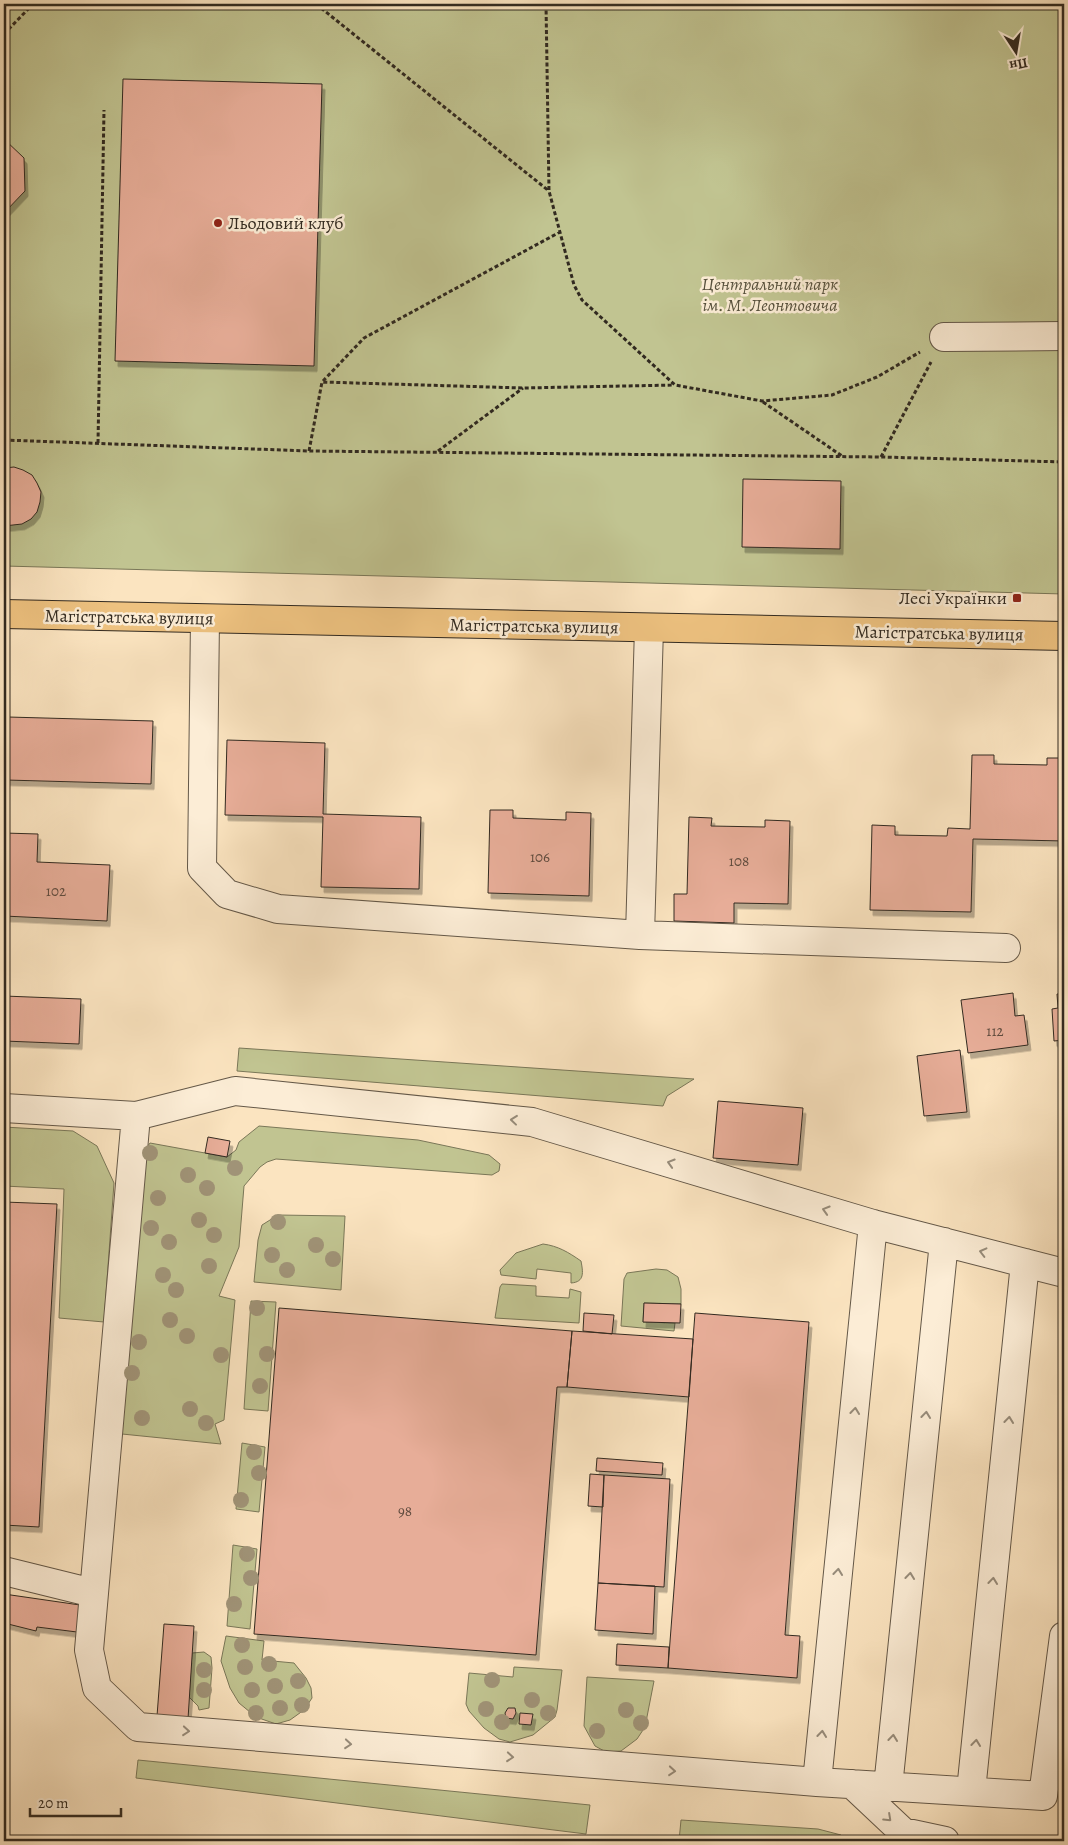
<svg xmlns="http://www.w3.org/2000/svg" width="1068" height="1845" viewBox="0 0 1068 1845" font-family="Alegreya,serif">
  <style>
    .green { fill: #c1c491; stroke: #7a7758 }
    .building { fill: #e7ad98; stroke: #322a20; filter: url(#shadow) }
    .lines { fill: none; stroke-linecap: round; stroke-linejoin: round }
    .minor-casing { stroke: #645848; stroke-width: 30 }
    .major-casing { stroke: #322a20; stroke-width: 30 }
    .path { stroke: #322a20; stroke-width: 3; stroke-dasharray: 4 2.5; stroke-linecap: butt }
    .minor { stroke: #fcedd6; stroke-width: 28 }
    .major { stroke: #eec280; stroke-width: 28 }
    .tree { fill: #a09377 }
    .oneway { stroke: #978c7b }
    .poi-dot { fill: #8f2418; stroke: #fcedd6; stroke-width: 2 }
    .labels { text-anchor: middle; stroke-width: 5; stroke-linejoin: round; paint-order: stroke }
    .number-label { font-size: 15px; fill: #5f4b3e }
    .poi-label { font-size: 18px; fill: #322a20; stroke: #fcedd6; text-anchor: start }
    .park-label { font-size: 18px; font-style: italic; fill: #56503c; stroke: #fcedd6 }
    .street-label { font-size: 18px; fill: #322a20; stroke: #fcedd6 }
  </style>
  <defs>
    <filter id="shadow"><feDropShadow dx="3" dy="5.5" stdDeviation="0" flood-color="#0004"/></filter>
  </defs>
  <rect width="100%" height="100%" fill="#fbe4c0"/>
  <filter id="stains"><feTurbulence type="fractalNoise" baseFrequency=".004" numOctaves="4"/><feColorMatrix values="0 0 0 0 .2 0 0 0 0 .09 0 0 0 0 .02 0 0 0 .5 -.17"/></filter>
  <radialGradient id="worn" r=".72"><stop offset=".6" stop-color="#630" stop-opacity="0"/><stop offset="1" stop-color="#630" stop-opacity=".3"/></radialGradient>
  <path class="green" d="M4 4H1064V594L4 566Z
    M239 1048 694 1079 667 1096 663 1106 237 1071Z
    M259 1126 418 1140 489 1155 500 1164 499 1171 492 1175 276 1159 267 1162 260 1167 244 1186 239 1247 219 1296 235 1300 224 1420 215 1424 221 1444 122 1434 134 1166 150 1143 227 1157 236 1150 239 1142Z
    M4 1127 73 1131 97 1146 114 1183 104 1322 59 1318 64 1189 4 1186Z
    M278 1215 345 1216 341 1290 254 1282 258 1240 262 1225Z
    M543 1244C558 1246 568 1252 581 1261 583 1272 585 1282 571 1283V1273L537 1269 536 1279 501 1275 500 1270 516 1253Z
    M656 1269 667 1270 678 1277 681 1289V1304L644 1303 643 1322 675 1323 674 1331 621 1326 624 1279 627 1273Z
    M502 1284 536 1286V1296L569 1298 570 1289 581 1292 579 1323 495 1318 500 1287Z
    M251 1301 276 1302 268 1411 244 1409Z
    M242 1443 265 1447 259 1512 236 1509Z
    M233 1545 257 1549 250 1629 227 1626Z
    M226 1636 264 1641 262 1660 294 1663 306 1678 311 1688 312 1698 304 1710 290 1720 276 1724 256 1717 239 1703 230 1688 221 1661Z
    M204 1652 211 1657 212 1668 209 1708 199 1710 198 1706 189 1697 192 1653Z
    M514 1667 562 1670 557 1710 555 1717 533 1735 510 1742 499 1739 484 1728 469 1711 466 1704 469 1673 513 1677Z
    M587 1677 654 1681 645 1727 637 1739 621 1751 606 1752 595 1746 584 1726Z
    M138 1760 590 1805 586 1834 136 1778Z
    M681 1820 818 1829 841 1835 846 1841H679Z"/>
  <path class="building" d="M123 79 322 84 314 366 115 361Z
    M4 139 24 158 25 191 4 213Z
    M14 467 23 470 32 475 37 483 41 492 40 502 37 512 31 519 22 524 4 526V468Z
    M743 479 841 481 840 549 742 547Z
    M8 717 153 721 151 784 6 780Z
    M227 740 325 743 323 814 421 817 419 889 321 887 323 817 225 815Z
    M972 755H994V764L1047 765V758H1064V841L973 839 971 912 870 910 872 825 895 826V835L947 836 948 828 970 829Z
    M490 810H513V818L566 820V812L591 813 589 896 488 893Z
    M689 817 712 818 711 826 765 827V820L790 821 788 904 734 903V923L674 921V894H687Z
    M4 833 38 834 37 862 110 865 107 921 4 916Z
    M1013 993 1015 1016 1024 1015 1028 1045 968 1053 961 1000Z
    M1057 994H1064V1040L1054 1041 1052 1009 1058 1008Z
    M4 996 81 999 79 1044 4 1041Z
    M960 1050 967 1112 924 1116 917 1056Z
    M718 1101 803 1108 798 1165 713 1158Z
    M208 1137 230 1141 227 1157 205 1153Z
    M4 1202 57 1204 39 1527 4 1525Z
    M644 1303 681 1304 680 1323 643 1322Z
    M279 1308 572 1331 567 1387H557L536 1655 254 1634Z
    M584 1313 614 1315 612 1334 583 1331Z
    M695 1313 809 1322 785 1635 800 1636 797 1678 668 1668Z
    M572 1331 693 1339 689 1397 567 1387Z
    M597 1458 663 1463 662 1475 596 1471Z
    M590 1474 604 1475 603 1507 588 1506Z
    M604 1475 670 1479 664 1587 598 1583Z
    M598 1583 655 1586 653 1634 595 1630Z
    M4 1594 80 1605 77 1632 37 1627 36 1631 4 1623Z
    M164 1624 194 1626 188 1719 157 1716Z
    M617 1644 669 1647 668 1668 616 1665Z
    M508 1708H515L516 1713 513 1719 506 1718 505 1713Z
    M520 1713 533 1714 531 1725 519 1724Z"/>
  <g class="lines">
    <defs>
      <path id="minor" d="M944 337 1064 336
        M205 619 202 868 227 894 278 909 640 935 1006 948
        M640 935 649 628
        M4 1108 136 1116 235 1091 532 1122 873 1224 1064 1273
        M136 1116 89 1650 97 1688 138 1727 817 1782 1043 1796 1064 1636
        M4 1571 93 1593
        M817 1782 873 1224
        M852 1784 903 1832 945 1841
        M888 1787 944 1242
        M971 1791 1025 1263"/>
      <path id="major" d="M4 614 1064 636"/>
    </defs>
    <use href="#minor" class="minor-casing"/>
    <use href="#major" class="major-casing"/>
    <path class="path" d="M316 4 549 191
      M546 4 549 191 574 285 582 300 675 385 762 401 832 395 877 377 920 352
      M4 34 33 4
      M323 381 364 338 560 232
      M763 402 842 456
      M4 440 309 451 881 457 1064 462
      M98 443 104 110
      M309 451 322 382 523 388 674 385
      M438 451 523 388
      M881 457 931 362"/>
    <use href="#minor" class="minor"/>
    <use href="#major" class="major"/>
  </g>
  <g class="tree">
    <circle cx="150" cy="1153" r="8"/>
    <circle cx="235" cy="1168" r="8"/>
    <circle cx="188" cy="1175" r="8"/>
    <circle cx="207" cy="1188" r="8"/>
    <circle cx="158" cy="1198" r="8"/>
    <circle cx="199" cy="1220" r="8"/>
    <circle cx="278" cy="1222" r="8"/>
    <circle cx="151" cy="1228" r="8"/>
    <circle cx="214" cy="1235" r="8"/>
    <circle cx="169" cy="1242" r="8"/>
    <circle cx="316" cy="1245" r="8"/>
    <circle cx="272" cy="1255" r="8"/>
    <circle cx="333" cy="1259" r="8"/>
    <circle cx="209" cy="1266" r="8"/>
    <circle cx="287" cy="1270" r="8"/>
    <circle cx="163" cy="1275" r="8"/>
    <circle cx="176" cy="1290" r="8"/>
    <circle cx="257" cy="1308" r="8"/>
    <circle cx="170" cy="1320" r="8"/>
    <circle cx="187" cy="1336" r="8"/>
    <circle cx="139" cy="1342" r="8"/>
    <circle cx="267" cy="1354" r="8"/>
    <circle cx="221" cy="1355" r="8"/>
    <circle cx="132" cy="1373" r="8"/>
    <circle cx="260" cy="1386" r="8"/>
    <circle cx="190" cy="1409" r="8"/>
    <circle cx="142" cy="1418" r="8"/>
    <circle cx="206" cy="1423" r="8"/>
    <circle cx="254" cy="1452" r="8"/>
    <circle cx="259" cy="1473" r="8"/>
    <circle cx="241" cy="1500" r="8"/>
    <circle cx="247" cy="1554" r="8"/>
    <circle cx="251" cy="1578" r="8"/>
    <circle cx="234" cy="1604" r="8"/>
    <circle cx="242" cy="1645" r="8"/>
    <circle cx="269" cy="1664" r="8"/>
    <circle cx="245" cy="1667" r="8"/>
    <circle cx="204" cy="1670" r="8"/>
    <circle cx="492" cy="1680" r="8"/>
    <circle cx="298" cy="1681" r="8"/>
    <circle cx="275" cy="1686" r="8"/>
    <circle cx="204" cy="1690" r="8"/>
    <circle cx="252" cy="1690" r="8"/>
    <circle cx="532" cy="1700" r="8"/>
    <circle cx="302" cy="1705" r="8"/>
    <circle cx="280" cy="1708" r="8"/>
    <circle cx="486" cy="1709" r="8"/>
    <circle cx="626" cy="1710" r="8"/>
    <circle cx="256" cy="1713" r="8"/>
    <circle cx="548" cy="1713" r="8"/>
    <circle cx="502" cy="1722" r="8"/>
    <circle cx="641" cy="1723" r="8"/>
    <circle cx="597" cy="1731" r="8"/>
  </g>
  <defs><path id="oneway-chevron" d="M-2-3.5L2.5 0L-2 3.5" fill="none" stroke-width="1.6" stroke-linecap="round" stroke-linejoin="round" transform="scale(1.25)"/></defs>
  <g class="oneway">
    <use href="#oneway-chevron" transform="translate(514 1120) rotate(-174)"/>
    <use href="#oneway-chevron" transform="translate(671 1163) rotate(-163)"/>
    <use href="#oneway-chevron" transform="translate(826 1210) rotate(-163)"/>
    <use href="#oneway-chevron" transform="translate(983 1252) rotate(-166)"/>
    <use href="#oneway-chevron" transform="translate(855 1411) rotate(-84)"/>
    <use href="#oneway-chevron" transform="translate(926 1415) rotate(-84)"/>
    <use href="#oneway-chevron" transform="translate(1009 1420) rotate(-84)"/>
    <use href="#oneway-chevron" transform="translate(838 1572) rotate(-84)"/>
    <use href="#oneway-chevron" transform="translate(910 1576) rotate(-84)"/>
    <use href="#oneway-chevron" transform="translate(993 1581) rotate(-84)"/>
    <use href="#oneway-chevron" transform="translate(186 1731) rotate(5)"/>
    <use href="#oneway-chevron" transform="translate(822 1734) rotate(-84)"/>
    <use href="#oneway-chevron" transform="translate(893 1738) rotate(-84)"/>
    <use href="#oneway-chevron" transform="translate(976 1743) rotate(-84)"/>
    <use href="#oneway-chevron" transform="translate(348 1744) rotate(5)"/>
    <use href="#oneway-chevron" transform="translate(510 1757) rotate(5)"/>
    <use href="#oneway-chevron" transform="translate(672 1771) rotate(5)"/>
    <use href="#oneway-chevron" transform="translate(888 1818) rotate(43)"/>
  </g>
  <g class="poi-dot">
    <circle cx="218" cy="223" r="5"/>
    <rect x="1012" y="593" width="10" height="10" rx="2.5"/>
  </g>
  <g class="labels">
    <g class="number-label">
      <text x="540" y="862">106</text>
      <text x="739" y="866">108</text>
      <text x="56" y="896">102</text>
      <text x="995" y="1036">112</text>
      <text x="405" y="1516">98</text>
    </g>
    <g class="poi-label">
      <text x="228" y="229">Льодовий клуб</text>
      <text x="1007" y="604" text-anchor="end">Лесі Українки</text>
    </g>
    <g class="park-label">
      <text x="770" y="290">Центральний парк<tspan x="770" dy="21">ім. М. Леонтовича</tspan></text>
    </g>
    <g class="street-label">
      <text transform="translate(129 617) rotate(1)" y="6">Магістратська вулиця</text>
      <text transform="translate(534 626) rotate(1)" y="6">Магістратська вулиця</text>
      <text transform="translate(939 633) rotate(1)" y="6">Магістратська вулиця</text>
    </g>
  </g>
  <rect width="1068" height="1845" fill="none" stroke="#fbe4c0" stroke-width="20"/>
  <rect x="5" y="5" width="1058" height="1835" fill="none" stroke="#322a20" stroke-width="2.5"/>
  <rect x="10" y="10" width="1048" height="1825" fill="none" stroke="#322a20"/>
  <g transform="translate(1016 52) rotate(168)" stroke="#fcedd6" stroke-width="4" paint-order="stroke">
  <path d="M0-4L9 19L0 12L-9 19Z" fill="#322a20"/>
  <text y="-8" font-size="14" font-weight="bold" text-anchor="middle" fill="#322a20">Пн</text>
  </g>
  <path d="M30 1808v8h91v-8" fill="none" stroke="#322a20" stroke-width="2.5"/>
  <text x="38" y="1808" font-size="15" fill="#322a20" stroke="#fcedd6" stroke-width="4" paint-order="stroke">20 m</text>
  <rect width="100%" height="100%" filter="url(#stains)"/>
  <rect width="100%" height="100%" fill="url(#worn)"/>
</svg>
